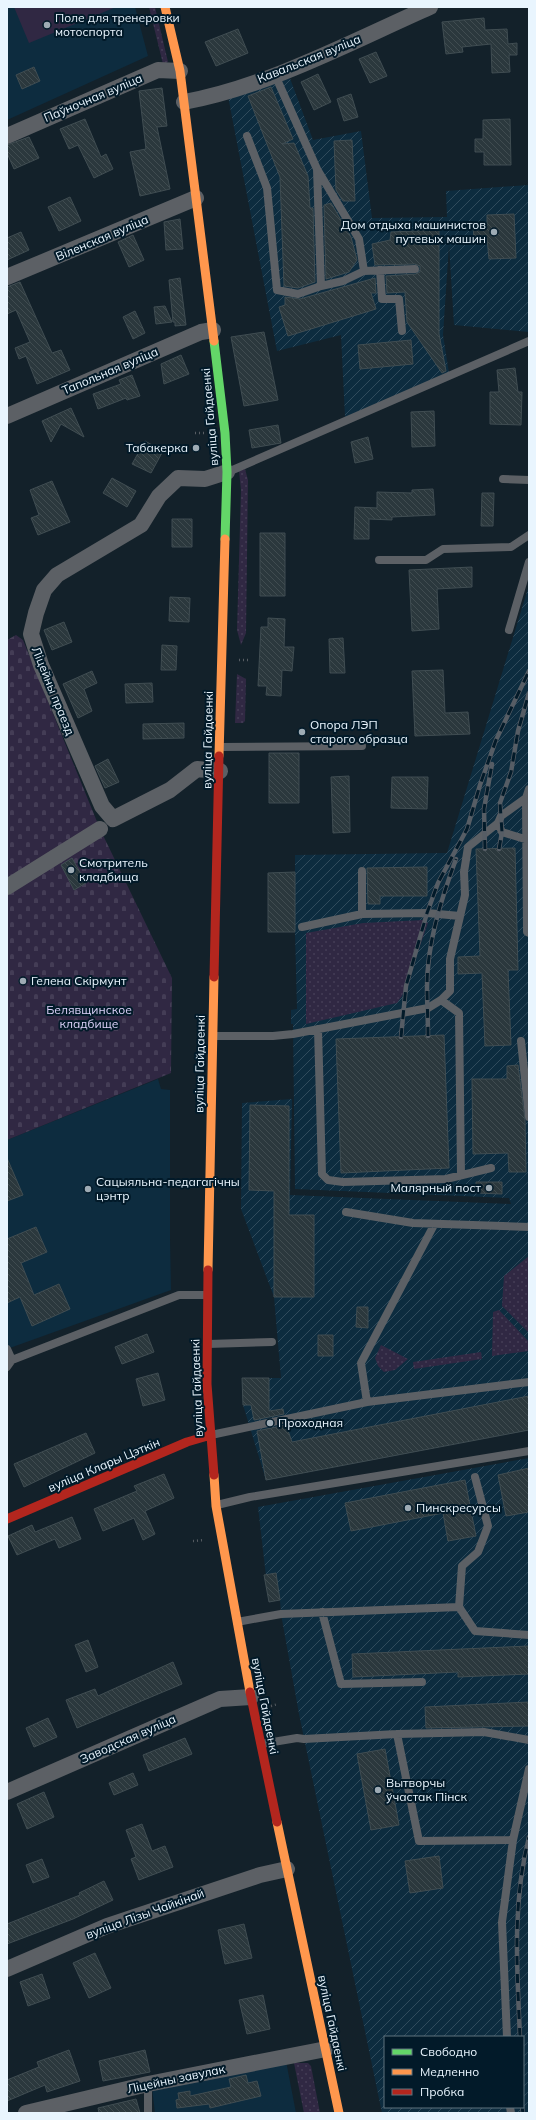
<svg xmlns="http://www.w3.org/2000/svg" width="536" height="2120" viewBox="0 0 536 2120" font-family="Mulish,sans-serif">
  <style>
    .built { fill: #0d2c3f }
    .industrial { fill: url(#industrial-furrows); fill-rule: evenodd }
    .green { fill: url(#green-dots) }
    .cemetery { fill: url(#cemetery-stones) }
    .pitch { fill: #302843 }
    .building { fill: url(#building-back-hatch); stroke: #404d52 }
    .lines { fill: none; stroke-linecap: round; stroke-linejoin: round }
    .path { stroke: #575d63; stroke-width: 2.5; stroke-dasharray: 1 3; stroke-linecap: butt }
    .lane { stroke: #5c6065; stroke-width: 8 }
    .street { stroke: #5c6065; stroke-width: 16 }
    .fast { stroke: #63d668; stroke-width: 9 }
    .slow { stroke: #ff974d; stroke-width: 9 }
    .jam { stroke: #b3261e; stroke-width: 9 }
    .rail-casing { stroke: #565d65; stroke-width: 4.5 }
    .rail { stroke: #021a29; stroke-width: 3; stroke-dasharray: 9; stroke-linecap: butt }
    .poi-dot { fill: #9eabb4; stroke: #021a29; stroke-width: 1.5 }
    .labels { text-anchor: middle; stroke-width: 4; stroke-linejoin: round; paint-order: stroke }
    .poi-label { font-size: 12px; fill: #e9f5fe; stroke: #021a29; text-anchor: start }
    .street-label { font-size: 12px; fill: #e9f5fe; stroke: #021a29 }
    .park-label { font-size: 12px; fill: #dfd3fb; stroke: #021a29 }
  </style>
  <defs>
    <pattern id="industrial-furrows" width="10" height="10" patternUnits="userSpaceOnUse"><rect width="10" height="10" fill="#0d2c3f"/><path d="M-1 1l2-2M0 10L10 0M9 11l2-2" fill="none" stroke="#304b5c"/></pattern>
    <pattern id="green-dots" width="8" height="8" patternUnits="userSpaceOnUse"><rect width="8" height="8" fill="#302843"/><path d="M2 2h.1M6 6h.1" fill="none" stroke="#443d56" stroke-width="1.8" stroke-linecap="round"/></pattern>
    <pattern id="cemetery-stones" width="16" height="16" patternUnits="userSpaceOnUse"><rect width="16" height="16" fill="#302843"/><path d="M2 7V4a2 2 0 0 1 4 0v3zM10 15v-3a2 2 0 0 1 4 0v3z" fill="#443d56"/></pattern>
    <pattern id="building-back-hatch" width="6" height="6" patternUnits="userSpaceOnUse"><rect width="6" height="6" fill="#2b383d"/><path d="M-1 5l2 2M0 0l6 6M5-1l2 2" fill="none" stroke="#404c50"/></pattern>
  </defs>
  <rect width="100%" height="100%" fill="#13212a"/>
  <path class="built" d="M7 7H135L148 56 7 120Z
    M158 1079 161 1089 170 1090V1239L171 1290 7 1349V1140Z
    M286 2061 296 2113H155L152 2088Z"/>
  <path class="industrial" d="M285 65 313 140 361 131 372 218 447 217 446 191 529 185V332L454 325 449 245 443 335 449 373 345 417 341 335 277 351 227 91Z
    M529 585V1430L266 1480 243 1405 242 1378H281L274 1297 241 1209 242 1103 292 1099 290 1195 511 1204 509 1198 295 1189 293 1024H291V1010L297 1009 295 932H268V873L295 872V855L447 853Z
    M529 1458V2113H382L299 1714 281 1614 280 1600 269 1602 258 1507ZM385 2037H523V2107H385Z"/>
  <path class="green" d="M149 7H155L168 62 163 64Z
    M245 469 248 480 246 633 241 645 237 630 241 490 239 471Z
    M237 674 246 679 245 721 243 723H235Z
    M423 920 428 923 402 996 397 1003 306 1024V933L363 923Z
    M529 1256V1333L502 1306 504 1276Z
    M499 1310 529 1342V1351L492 1356 493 1312Z
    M381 1345 408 1359 395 1370 384 1372 378 1366 375 1358Z
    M481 1352 482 1359 414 1369 413 1362Z
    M294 2063H308L311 2066 320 2113H304Z"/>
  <path class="cemetery" d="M16 635 23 640 100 829 172 978 171 1073 7 1140V640Z"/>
  <path class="pitch" d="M14 7H116L29 43Z"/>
  <path class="building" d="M484 18 485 30 507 29 508 44 517 43V55H509L510 72 492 73 491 44 462 47 463 52 446 54 442 22Z
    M238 29 248 53 216 66 205 42Z
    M376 52 387 76 370 83 359 59Z
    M34 67 40 81 22 89 16 75Z
    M318 74 331 102 314 110 301 82Z
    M271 87 293 139 282 144 294 143 308 176 310 208H313L315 282 298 288 284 286 280 177 248 96Z
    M162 88 167 126 157 127 170 189 140 196 130 152 146 149 139 91Z
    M351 94 358 117 344 121 337 99Z
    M85 119 101 157 106 154 113 169 94 178 78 145 69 149 60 129Z
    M510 119 511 165H484V152H475V139H483V120Z
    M29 137 39 158 14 169 7 153V145Z
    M352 140 355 201H343L336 190 334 141Z
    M70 197 81 221 59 231 48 207Z
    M331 203 351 237 357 260 349 272 326 279 324 205Z
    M514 214 516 258 489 259 487 238 474 239 473 226H487V215Z
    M180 219 183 249 166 250 164 222Z
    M439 230V334L446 371 442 373 407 322 405 292 387 293 386 276 416 274 420 272V266L415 264 375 265 372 244 390 240 391 232Z
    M21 232 29 250 7 260V238Z
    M133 235 144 260 129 267 118 242Z
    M180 278 186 325 175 326V322H173L169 280Z
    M375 278 376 293H371L376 309 288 336 279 307 285 305V297L300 299Z
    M20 282 52 353 61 350 70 370 37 384 26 356 19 359 15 348 30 342 16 310 7 314V287Z
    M165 306 172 322 156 324 154 307Z
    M135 311 145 333 133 339 123 317Z
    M264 332 278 400 244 406 231 337Z
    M411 340 413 364 360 369 358 345Z
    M181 355 189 374 164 384 161 364Z
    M515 368 518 392H522L521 425 490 424V392H499L497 370Z
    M132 375 140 396 127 400 126 398 98 409 93 394 121 384 119 380Z
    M71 408 84 437 61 424 51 442 42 421Z
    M434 411 435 446 412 447 411 412Z
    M278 425 281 443 252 448 249 430Z
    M368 437 373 459 355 463 351 442Z
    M145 441 163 451 151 473 132 464Z
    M112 478 136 491 127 507 103 493Z
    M52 481 70 522 38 535 31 518 39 515 30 490Z
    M433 489 435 515 392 517V520L369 519V539H354L355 507 377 508V492L412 493V490Z
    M482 493H494L493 526H481Z
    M172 519H192V547H172Z
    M260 533H285V596H260Z
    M472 567V587L437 589 439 629 412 631 409 570Z
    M170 597 190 598 189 622 169 621Z
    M268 618 285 619 284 647H294L292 671 282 670 281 696 266 695 267 686H258L261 627H268Z
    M64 622 72 642 52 650 44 630Z
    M343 638 345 673H330L329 639Z
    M162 645 177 646 176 670H161Z
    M443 670 445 713 468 712 470 734 415 736 412 671Z
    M92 671 97 683 84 689 92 711 78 718 63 684Z
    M152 683 153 702 126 703 125 684Z
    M184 723V738L143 739V724Z
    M269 753H299V803H269Z
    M108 759 119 782 105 788 95 766Z
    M349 776 350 832 333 833 331 777Z
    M392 777H428L427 809 391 808Z
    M515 848 518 970H508L511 1045 485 1046 482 973 458 974V957L480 956 476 849Z
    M72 858 86 883 74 890 61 865Z
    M427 867V896H380V904H368L367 868Z
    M295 872V932H268V873Z
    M444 1035 449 1168 341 1173 336 1039Z
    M518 1065 525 1120 526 1172H509L508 1153 473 1154 472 1079H507V1066Z
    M250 1105 289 1106V1215H314V1297H274V1191L249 1190Z
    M7 1158 23 1195 7 1201Z
    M476 1182H502V1194L476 1193Z
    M36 1227 47 1252 21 1263 34 1295 59 1284 70 1309 32 1326 20 1297 7 1303V1239Z
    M357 1307H368V1328L356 1327Z
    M147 1334 154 1352 122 1364 115 1347Z
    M318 1335H333V1356H318Z
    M158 1373 165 1400 143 1406 136 1379Z
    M242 1378H269V1411L283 1409 284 1414 254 1420 251 1405H243Z
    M529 1396V1430L266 1480 257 1431 286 1425 292 1442Z
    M86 1433 95 1453 24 1487 14 1464Z
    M529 1468V1512L506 1516 498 1475Z
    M164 1474 174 1498 145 1511 155 1534 143 1540 134 1518 103 1531 94 1509 137 1491 134 1486Z
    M465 1480 476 1536 448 1541 443 1513 351 1531 345 1503Z
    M72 1517 81 1539 59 1548 55 1539 17 1555 8 1536 32 1525 35 1532Z
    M276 1573 280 1600 269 1602 264 1575Z
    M88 1640 98 1667 86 1672 75 1645Z
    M529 1646V1674L458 1677V1672L353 1677 352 1654Z
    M173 1662 182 1684 77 1728 66 1700 95 1689 98 1696Z
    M529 1702V1726L426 1728 425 1707Z
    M48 1718 57 1737 34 1747 26 1728Z
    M185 1738 192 1754 149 1771 143 1755Z
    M385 1749 399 1825 371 1830 357 1754Z
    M133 1773 138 1785 114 1795 109 1783Z
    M44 1792 54 1817 27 1829 17 1804Z
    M142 1824 152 1851 165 1846 173 1867 139 1880 131 1859 136 1857 126 1830Z
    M439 1856 443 1888 410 1893 405 1861Z
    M42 1859 49 1877 33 1883 26 1865Z
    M104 1881 113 1900 73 1919 7 1944V1924L80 1895 79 1893Z
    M244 1924 252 1958 225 1964 218 1930Z
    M95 1953 111 1988 89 1998 73 1963Z
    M42 1974 50 1998 28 2006 20 1982Z
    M263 1995 270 2029 247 2034 239 2000Z
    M69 2050 80 2081 47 2092 45 2085 7 2101V2080L39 2067 37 2062Z
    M145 2050 150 2072 103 2081 99 2061Z
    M246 2075 248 2083 257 2081 261 2096 210 2108 209 2104 177 2108 176 2100 179 2099 178 2093 190 2091V2096L231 2087 229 2079Z
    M136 2099 140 2113H99L98 2108Z"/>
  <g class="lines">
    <path class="path" d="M195 433H207
      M239 660H249
      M193 1541 204 1540
      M271 1706 278 1704"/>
    <path class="lane" d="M247 136 267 188 277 290 298 294 321 286 317 169 275 75
      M317 169 359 239 364 271 415 269
      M380 270 382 299H399L402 331
      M321 286 343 281 364 271
      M228 472 529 341
      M503 479 529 480
      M379 560H426L443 549 511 547 529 535
      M509 630 529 562
      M221 747 362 746
      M529 789 526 798 527 932 529 933
      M498 823 502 832 528 840
      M362 871V914
      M302 927 362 914 427 913 460 916
      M441 1000 459 1013 461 1175
      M318 1029 322 1174 328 1180 343 1182 446 1179 491 1168
      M213 1036H273L293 1034 428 1008 441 1000 450 991V959L465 895 464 872 468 847 498 823 501 816 526 798
      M521 1041 529 1117
      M346 1212 413 1223 529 1227
      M208 1344 272 1342
      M7 1349 12 1360
      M7 1367 12 1360 179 1295H206
      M367 1402 361 1363 434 1225
      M211 1435 367 1402 529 1382
      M217 1505 250 1497 529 1451
      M459 1607 462 1566 478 1552 488 1526 475 1477
      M322 1612 341 1684 422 1682
      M237 1622 281 1614 459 1607 475 1631 529 1635
      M397 1734 419 1841 513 1840
      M261 1744 297 1738 304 1739 397 1734 484 1732 529 1740
      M507 2037 502 1922 513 1840 529 1769
      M148 2084V2113
      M510 2107 511 2113"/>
    <path class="street" d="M184 102C267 87 353 41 430 7
      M7 136 158 70 180 71
      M7 277 196 198
      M7 416 201 332 213 330
      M220 771 197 769 170 790 113 819 102 806 41 665 31 634 36 613 44 590 57 575 141 525 159 496 178 478 205 479 227 472
      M7 887 100 829
      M7 1792 220 1699 251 1697
      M7 1969 107 1926 260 1875 287 1869
      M26 2113 148 2084 326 2049"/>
    <path class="fast" d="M214 341 225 433 227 472 225 539"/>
    <path class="slow" d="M165 7 180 71 214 341
      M219 756 225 539
      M208 1270 214 977
      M214 1475 216 1506 250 1692
      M277 1822 339 2113"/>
    <path class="jam" d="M214 977 219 756
      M208 1270 207 1384 214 1475
      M7 1519 187 1442 211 1435
      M250 1692 277 1822"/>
    <defs>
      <path id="rail" d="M485 849 484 809 492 764
        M499 849 502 832 500 803 511 772 518 731 529 693
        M428 1036C428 1019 427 1003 427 987 427 943 441 900 456 859
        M401 1037 406 986 427 913 438 883 467 829 480 785 496 740 529 671
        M520 2037C517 1970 512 1903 529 1837
        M522 2107 523 2113"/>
    </defs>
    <use href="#rail" class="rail-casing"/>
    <use href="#rail" class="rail"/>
  </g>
  <g class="poi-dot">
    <circle cx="47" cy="25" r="4"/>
    <circle cx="494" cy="232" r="4"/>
    <circle cx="196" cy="448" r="4"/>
    <circle cx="302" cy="732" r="4"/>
    <circle cx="71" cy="870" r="4"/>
    <circle cx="23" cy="981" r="4"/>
    <circle cx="489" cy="1188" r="4"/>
    <circle cx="88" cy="1189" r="4"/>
    <circle cx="270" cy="1423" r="4"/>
    <circle cx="408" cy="1508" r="4"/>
    <circle cx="378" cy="1790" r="4"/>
  </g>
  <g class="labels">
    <g class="poi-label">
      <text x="55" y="22">Поле для тренеровки<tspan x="55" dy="14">мотоспорта</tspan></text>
      <text x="486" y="229" text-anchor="end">Дом отдыха машинистов<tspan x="486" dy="14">путевых машин</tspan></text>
      <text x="188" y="452" text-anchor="end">Табакерка</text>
      <text x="310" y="729">Опора ЛЭП<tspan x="310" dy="14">старого образца</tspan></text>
      <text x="79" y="867">Смотритель<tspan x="79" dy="14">кладбища</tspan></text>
      <text x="31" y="985">Гелена Скірмунт</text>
      <text x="96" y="1186">Сацыяльна-педагагічны<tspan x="96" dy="14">цэнтр</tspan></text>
      <text x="481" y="1192" text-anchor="end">Малярный пост</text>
      <text x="278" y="1427">Проходная</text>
      <text x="416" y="1512">Пинскресурсы</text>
      <text x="386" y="1787">Вытворчы<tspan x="386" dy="14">ўчастак Пінск</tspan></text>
    </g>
    <g class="street-label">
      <text transform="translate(309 59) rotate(-22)" y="4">Кавальская вуліца</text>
      <text transform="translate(93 98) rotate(-23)" y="4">Паўночная вуліца</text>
      <text transform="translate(102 238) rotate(-23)" y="4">Віленская вуліца</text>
      <text transform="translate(110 371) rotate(-23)" y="4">Тапольная вуліца</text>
      <text transform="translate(210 417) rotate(-95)" y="4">вуліца Гайдаенкі</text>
      <text transform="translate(53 691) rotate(68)" y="4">Ліцейны праезд</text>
      <text transform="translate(208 740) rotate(-89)" y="4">вуліца Гайдаенкі</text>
      <text transform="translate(200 1064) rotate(-89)" y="4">вуліца Гайдаенкі</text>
      <text transform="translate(197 1388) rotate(-92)" y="4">вуліца Гайдаенкі</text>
      <text transform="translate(104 1465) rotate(-23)" y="4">вуліца Клары Цэткін</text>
      <text transform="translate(265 1706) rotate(79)" y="4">вуліца Гайдаенкі</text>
      <text transform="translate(128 1739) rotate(-24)" y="4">Заводская вуліца</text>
      <text transform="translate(145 1914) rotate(-20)" y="4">вуліца Лізы Чайкінай</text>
      <text transform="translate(332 2023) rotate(78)" y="4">вуліца Гайдаенкі</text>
      <text transform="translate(176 2079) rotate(-12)" y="4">Ліцейны завулак</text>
    </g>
    <g class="park-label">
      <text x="89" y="1014">Белявщинское<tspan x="89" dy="14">кладбище</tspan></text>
    </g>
  </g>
  <rect width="536" height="2120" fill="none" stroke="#e9f5fe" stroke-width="16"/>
  <rect x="384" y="2036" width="140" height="72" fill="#021a29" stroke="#5e727e"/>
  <rect x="392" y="2049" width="20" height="6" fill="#63d668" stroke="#5e727e"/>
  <text x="420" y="2056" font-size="12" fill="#e9f5fe">Свободно</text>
  <rect x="392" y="2069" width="20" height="6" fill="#ff974d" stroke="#5e727e"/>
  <text x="420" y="2076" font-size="12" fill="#e9f5fe">Медленно</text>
  <rect x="392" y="2089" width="20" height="6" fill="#b3261e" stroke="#5e727e"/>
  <text x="420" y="2096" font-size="12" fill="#e9f5fe">Пробка</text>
</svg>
